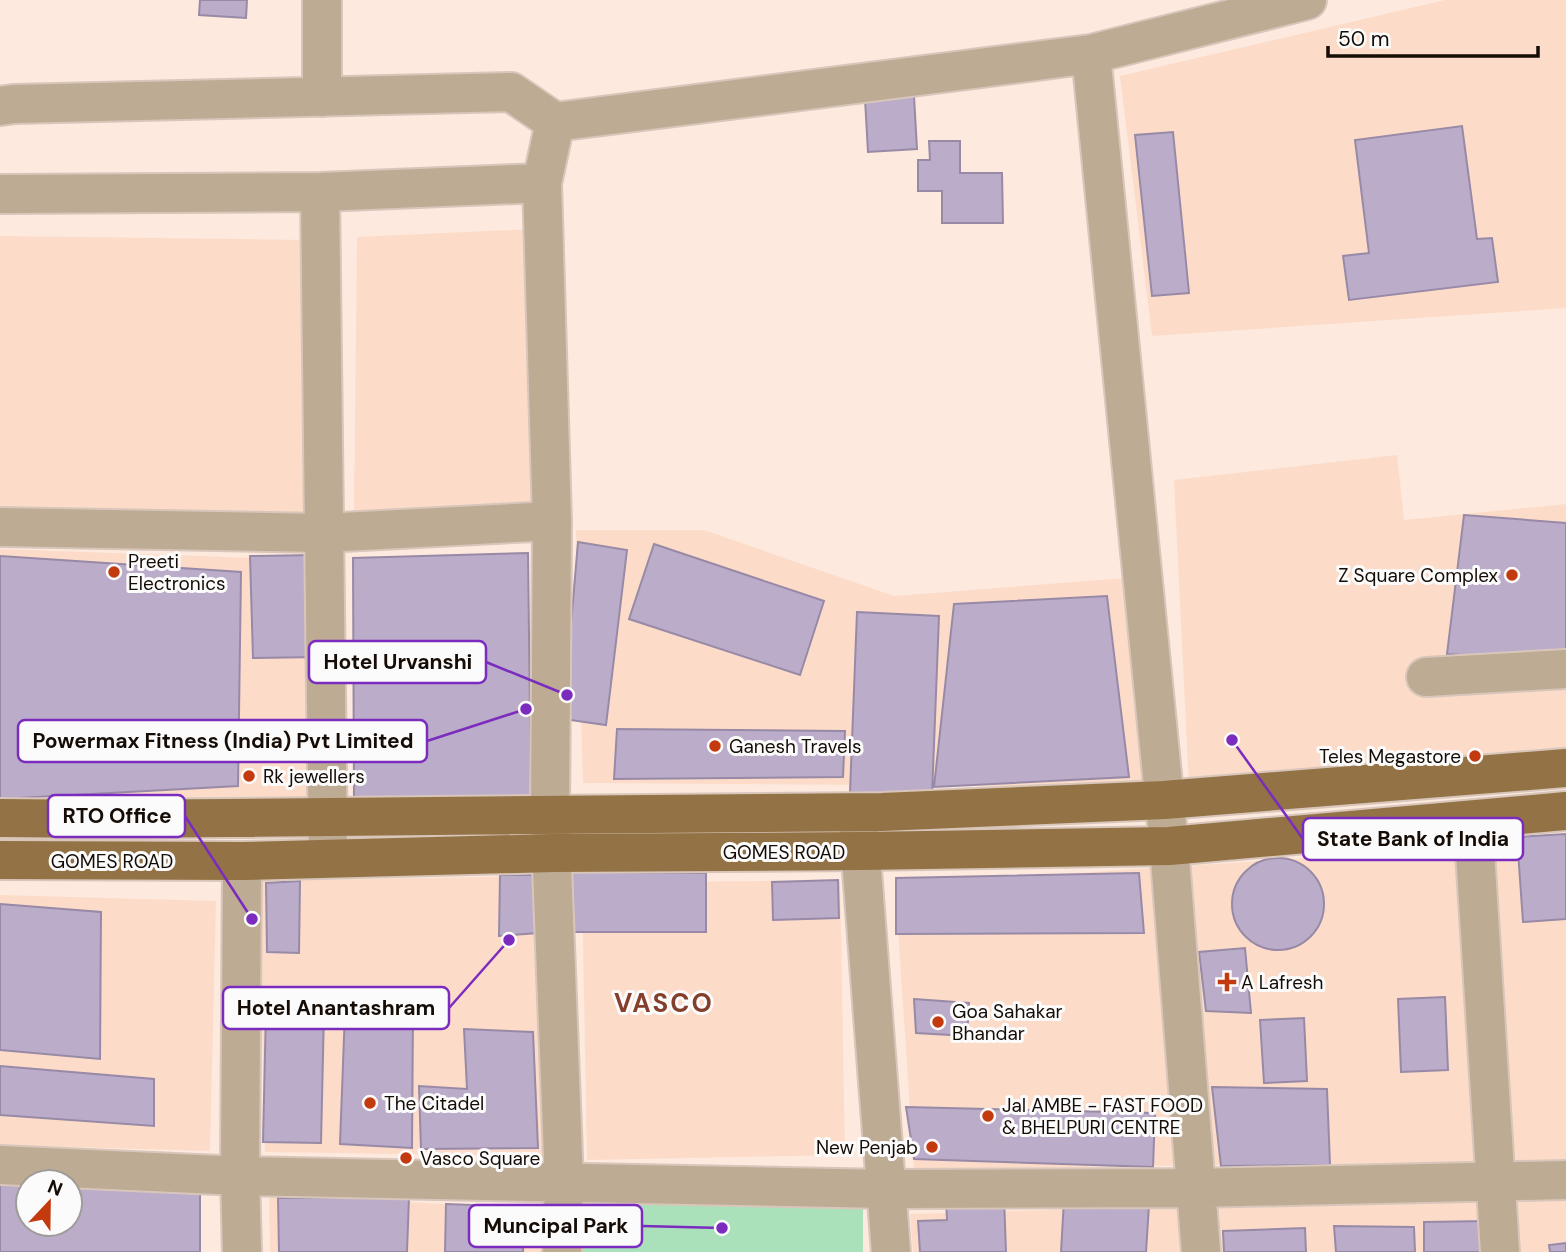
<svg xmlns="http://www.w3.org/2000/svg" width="1566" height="1252" viewBox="0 0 1566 1252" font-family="'DM Sans',sans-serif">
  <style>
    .built { fill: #fcdcc9 }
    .green { fill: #aae0ba }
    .building { fill: #bbacc9; stroke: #988aa6; stroke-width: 2; fill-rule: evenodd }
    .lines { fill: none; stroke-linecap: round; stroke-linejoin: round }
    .minor-casing { stroke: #d8c6bb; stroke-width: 42 }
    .major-casing { stroke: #d8c6bb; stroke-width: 42 }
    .minor { stroke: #bdab93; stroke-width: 38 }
    .major { stroke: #937245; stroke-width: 38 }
    .poi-dot { fill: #c33a0e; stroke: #fbfbfb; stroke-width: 2.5 }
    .labels { text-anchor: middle; stroke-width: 6; stroke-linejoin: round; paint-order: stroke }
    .poi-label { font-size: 19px; fill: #160c06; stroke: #fbfbfb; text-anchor: start }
    .street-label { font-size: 19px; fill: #160c06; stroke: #fbfbfb }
    .district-label { font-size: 26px; font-weight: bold; letter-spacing: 2px; fill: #843e2c; stroke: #fbfbfb }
    .leader { fill: none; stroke: #7b2cbf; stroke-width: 2.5 }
    .callout-dot { fill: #7b2cbf; stroke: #fbfbfb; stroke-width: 2.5 }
    .callout { fill: #fbfbfb; stroke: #7b2cbf; stroke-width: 2.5 }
    .callout-label { font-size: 21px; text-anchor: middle; font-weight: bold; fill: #160c06 }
  </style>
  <rect width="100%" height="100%" fill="#fde9de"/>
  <path class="built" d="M1445 0H1566V308L1152 336 1120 76Z
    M534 229 537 511 354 514 357 237Z
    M0 236 305 240V513L0 514Z
    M1397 455 1404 520 1566 504V752L1189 788 1174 480Z
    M576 530H704L894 596 1127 578 1147 787 583 783Z
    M0 549 312 560 313 803 0 796Z
    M1566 841V1161L914 1169 895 885Z
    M540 876 553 1156 265 1152 258 881Z
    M840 880 845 1155 587 1160 582 883Z
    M0 895 216 901 210 1151 0 1145Z
    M269 1194 547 1210 546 1252H270Z
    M1566 1195V1252H913L910 1214Z"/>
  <path class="green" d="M581 1204H863V1252H581Z"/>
  <path class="building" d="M200 0H247L246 18 199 15Z
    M914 96 917 149 868 152 865 99Z
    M1462 126 1477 239 1492 238 1498 282 1349 300 1343 256 1369 253 1355 140Z
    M1173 132 1189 293 1152 296 1135 135Z
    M929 141H960V173H1002L1003 223H942V191H918V160H930Z
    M1464 515 1566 523V662L1447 654Z
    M578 542 627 550 606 725 563 719Z
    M654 544 824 601 800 675 629 619Z
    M528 553 531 797 354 800 353 558Z
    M315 555 318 657 253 658 250 556Z
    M0 556 241 572 238 786 0 799Z
    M1107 596 1129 777 934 787 954 604Z
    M857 612 939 616 932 796 850 792Z
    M617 729 845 731 843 777 614 779Z
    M1566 834V919L1523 922 1517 837Z
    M1232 904a46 46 0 1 1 92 0a46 46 0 1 1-92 0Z
    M572 872 706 873V932H572Z
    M1139 873 1144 933 896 934V878Z
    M500 875H539L538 933 499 936Z
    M838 880 839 918 773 920 772 882Z
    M300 881 299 953 267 952 266 883Z
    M0 904 101 912 100 1059 0 1050Z
    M1245 948 1251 1013 1206 1011 1199 952Z
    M1445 997 1448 1070 1401 1072 1398 999Z
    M914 999 969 1003 967 1036 916 1033Z
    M266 1009 324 1011 321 1143 263 1142Z
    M345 1011H413L412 1148 340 1144Z
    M1304 1018 1307 1081 1264 1083 1260 1020Z
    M464 1029 533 1032 538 1148 421 1149 419 1086 467 1089Z
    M0 1066 154 1079V1126L0 1115Z
    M1212 1087 1327 1089 1330 1165 1221 1166Z
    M906 1107 1155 1113 1153 1167 914 1159Z
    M0 1178 200 1184V1252H0ZM28 1182H70V1224H28Z
    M409 1197 407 1252H279L278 1198Z
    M1004 1197 1006 1252H920L918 1221 947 1220 946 1199Z
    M1064 1200 1149 1205 1146 1252H1061Z
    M446 1204 524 1207 523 1252H445Z
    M1486 1221V1252H1424V1222Z
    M1334 1226 1414 1227 1415 1252H1336Z
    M1305 1228 1306 1252H1224L1223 1231Z
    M1566 1243V1252H1550L1549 1245Z"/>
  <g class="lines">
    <defs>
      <path id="minor" d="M322 0V97
        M1091 54 1169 846 1201 1252
        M0 106 14 104 511 92 555 122 1091 54 1307 0
        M555 122 542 183 552 521 550 814 564 1183 562 1252
        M320 192 328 858
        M0 194 320 192 542 183
        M0 527 323 533 552 521
        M1426 677 1566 669
        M858 818 891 1252
        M1473 820 1500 1252
        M0 1165 240 1176 887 1189 1196 1188 1566 1180
        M242 1252 240 1176 242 861"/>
      <path id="major" d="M0 818 105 819 882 812 1164 800 1566 768
        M0 860 242 861 553 853 862 851 1169 846 1566 811"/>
    </defs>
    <use href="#minor" class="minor-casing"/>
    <use href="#major" class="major-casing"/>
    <use href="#minor" class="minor"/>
    <use href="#major" class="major"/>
  </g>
  <g class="poi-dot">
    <circle cx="114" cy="572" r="7"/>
    <circle cx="1512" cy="575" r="7"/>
    <circle cx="715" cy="746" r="7"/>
    <circle cx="1475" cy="756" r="7"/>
    <circle cx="249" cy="776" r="7"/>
    <path d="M1223.5 971.5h7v7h7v7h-7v7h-7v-7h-7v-7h7z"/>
    <circle cx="938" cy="1022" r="7"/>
    <circle cx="370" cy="1103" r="7"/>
    <circle cx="988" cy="1116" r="7"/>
    <circle cx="932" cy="1147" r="7"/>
    <circle cx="406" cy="1158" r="7"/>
  </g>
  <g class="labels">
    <g class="poi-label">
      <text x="128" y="568">Preeti<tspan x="128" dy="22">Electronics</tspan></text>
      <text x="1498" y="582" text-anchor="end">Z Square Complex</text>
      <text x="729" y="753">Ganesh Travels</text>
      <text x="1461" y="763" text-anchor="end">Teles Megastore</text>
      <text x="263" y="783">Rk jewellers</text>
      <text x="1241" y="989">A Lafresh</text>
      <text x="952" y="1018">Goa Sahakar<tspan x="952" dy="22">Bhandar</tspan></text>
      <text x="384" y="1110">The Citadel</text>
      <text x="1002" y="1112">JaI AMBE - FAST FOOD<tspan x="1002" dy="22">&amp; BHELPURI CENTRE</tspan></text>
      <text x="918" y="1154" text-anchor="end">New Penjab</text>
      <text x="420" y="1165">Vasco Square</text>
    </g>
    <g class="street-label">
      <text x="784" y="859">GOMES ROAD</text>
      <text x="112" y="868">GOMES ROAD</text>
    </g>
    <g class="district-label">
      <text x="664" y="1012">VASCO</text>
    </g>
  </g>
  <path class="leader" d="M567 695L486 662M526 709L427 741M252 919L185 816M1232 740L1303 839M509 940L449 1008M722 1228L642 1226"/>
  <g class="callout-dot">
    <circle cx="567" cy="695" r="7"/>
    <circle cx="526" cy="709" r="7"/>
    <circle cx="252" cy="919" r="7"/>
    <circle cx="1232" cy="740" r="7"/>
    <circle cx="509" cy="940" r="7"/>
    <circle cx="722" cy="1228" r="7"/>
  </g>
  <g class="callout">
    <rect x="309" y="641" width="177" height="42" rx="7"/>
    <rect x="18" y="720" width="409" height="42" rx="7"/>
    <rect x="48" y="795" width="137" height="42" rx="7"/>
    <rect x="1303" y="818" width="220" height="42" rx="7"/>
    <rect x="223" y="987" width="226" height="42" rx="7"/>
    <rect x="469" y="1205" width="173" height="42" rx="7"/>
  </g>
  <g class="callout-label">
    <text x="398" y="669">Hotel Urvanshi</text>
    <text x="223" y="748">Powermax Fitness (India) Pvt Limited</text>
    <text x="117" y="823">RTO Office</text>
    <text x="1413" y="846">State Bank of India</text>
    <text x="336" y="1015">Hotel Anantashram</text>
    <text x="556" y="1233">Muncipal Park</text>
  </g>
  <g transform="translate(49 1203) rotate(22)"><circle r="33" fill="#fbfbfb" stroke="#9f9b99" stroke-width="2"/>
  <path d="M0-5L12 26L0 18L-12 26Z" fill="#c33a0e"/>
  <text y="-10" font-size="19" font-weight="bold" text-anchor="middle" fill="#160c06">N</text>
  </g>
  <path d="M1328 46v10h210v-10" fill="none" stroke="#160c06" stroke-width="3.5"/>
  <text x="1338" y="46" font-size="21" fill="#160c06" stroke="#fbfbfb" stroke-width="5" paint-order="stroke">50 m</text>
</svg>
